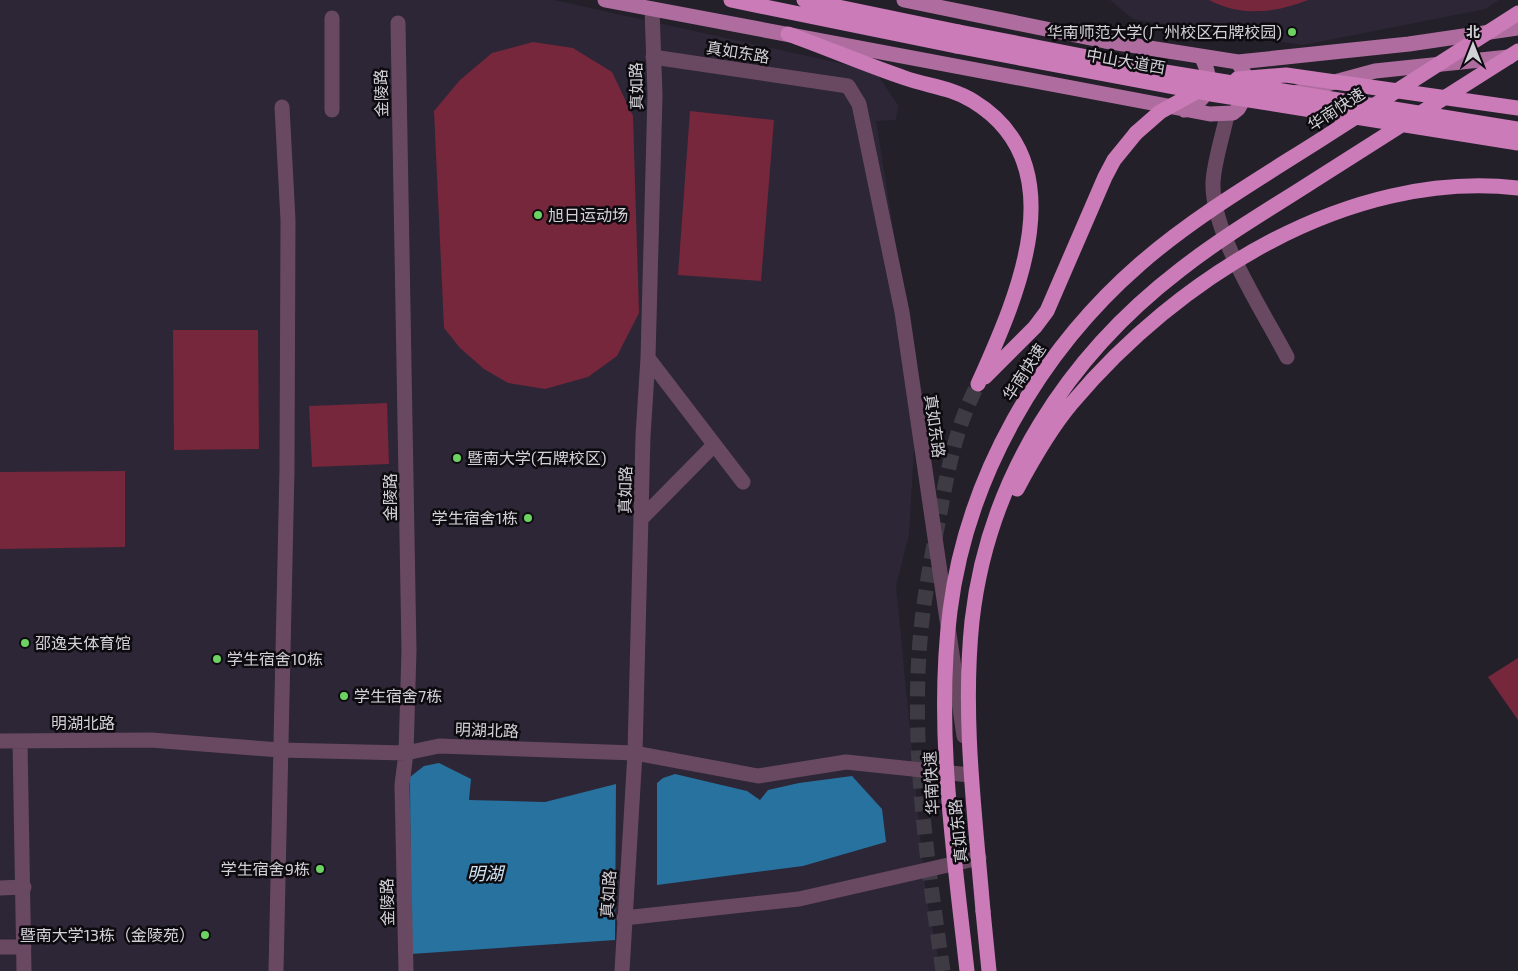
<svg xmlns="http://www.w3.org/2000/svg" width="1518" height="971" viewBox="0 0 1518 971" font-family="'Exo 2','Noto Sans SC',sans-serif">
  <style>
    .built { fill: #2c2636 }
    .green { fill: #76273b }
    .water { fill: #27729f }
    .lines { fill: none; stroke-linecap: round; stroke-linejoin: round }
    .highway-tunnel { stroke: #3e3b44; stroke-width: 15; stroke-dasharray: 15 8; stroke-linecap: butt }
    .minor { stroke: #694961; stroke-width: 15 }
    .major { stroke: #af6d9f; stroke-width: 15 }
    .highway { stroke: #cb7bb8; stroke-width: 15 }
    .highway-bridge { stroke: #cb7bb8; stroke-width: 15 }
    .poi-dot { fill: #6cd362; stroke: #0d0b0f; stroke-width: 2 }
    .labels { text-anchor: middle; stroke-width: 5; stroke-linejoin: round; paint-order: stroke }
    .poi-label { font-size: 16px; fill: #d3d1d8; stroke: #0d0b0f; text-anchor: start }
    .street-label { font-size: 16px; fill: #d3d1d8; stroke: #0d0b0f }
    .water-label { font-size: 18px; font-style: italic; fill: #cee4f3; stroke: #0d0b0f }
  </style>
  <rect width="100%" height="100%" fill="#24202a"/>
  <path class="built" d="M0 0H554L875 71 898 105 896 120 876 121 918 382 909 534 896 586 926 896 941 971H0Z
    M1110 0H1499L1485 9 1303 45 1133 19Z"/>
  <path class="green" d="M1209 0H1308C1275 13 1241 17 1209 0Z
    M533 42 573 48 612 72 633 116 639 313 617 356 588 377 545 389 508 383 484 369 460 348 444 328 434 111 460 80 492 53Z
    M690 111 774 120 761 281 678 275Z
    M173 330H258L259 449 174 450Z
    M387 403 389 464 312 467 309 406Z
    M125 471V547L0 549V472Z
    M1518 658V720L1488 677Z"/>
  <path class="water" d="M439 763 471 779 469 800 545 802 616 784 615 940 411 954 410 777 424 766Z
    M675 774 747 791 760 800 768 790 799 783 852 776 882 809 886 842 803 866 657 885V783L663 778Z"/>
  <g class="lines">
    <path class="highway-tunnel" d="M943 971C926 854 908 730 923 612 927 581 933 549 939 518 948 469 955 429 978 384"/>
    <path class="minor" d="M332 18V110
      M398 23 409 650 406 753 402 785 406 971
      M653 57 848 86 859 104 902 312 964 736
      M1227 115C1223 135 1214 162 1213 182 1211 233 1263 311 1287 357
      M648 358 743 482
      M642 518 714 445
      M0 741 151 740 280 750 406 753 439 746 635 753 758 776 846 762 970 775
      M20 741 24 971
      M0 888 24 887
      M624 918 799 899 979 858
      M0 947H24
      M276 971 287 469 288 220 282 107
      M622 971 635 753 643 436 648 358 655 95 652 9"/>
    <path class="major" d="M605 0 1210 114 1233 113 1238 109 1245 97 1248 81 1238 62
      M904 0 1105 41 1238 62 1409 44 1518 28
      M1294 93 1375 71 1509 57
      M1184 110C1212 98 1214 81 1201 56"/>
    <path class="highway" d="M731 0 956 46
      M804 0 959 32
      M788 34C827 48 866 65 905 78 928 86 952 88 973 101 1078 165 1016 299 978 384
      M985 377 1035 327 1047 311 1105 177 1114 160 1136 133
      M983 911 989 971"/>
    <path class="highway-bridge" d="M959 32 1159 71 1518 129
      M956 46 1211 94 1518 143
      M1237 79 1286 75 1518 108
      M1136 133 1160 112 1198 91
      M1017 489C1033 459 1050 429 1072 403 1177 278 1348 169 1518 188
      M983 911C975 815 962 718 972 621 988 478 1068 356 1180 270 1222 237 1270 209 1315 180 1383 137 1450 94 1518 51
      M967 971C954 853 935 729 950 611 967 477 1039 352 1140 264 1194 217 1257 180 1317 142 1384 99 1451 56 1518 13"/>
  </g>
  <g class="poi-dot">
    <circle cx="1292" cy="32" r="5"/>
    <circle cx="538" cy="215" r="5"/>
    <circle cx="457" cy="458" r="5"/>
    <circle cx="528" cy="518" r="5"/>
    <circle cx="25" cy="643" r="5"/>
    <circle cx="217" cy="659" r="5"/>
    <circle cx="344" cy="696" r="5"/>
    <circle cx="320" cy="869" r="5"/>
    <circle cx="205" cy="935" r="5"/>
  </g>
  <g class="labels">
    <g class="poi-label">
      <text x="1282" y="38" text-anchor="end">华南师范大学(广州校区石牌校园)</text>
      <text x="548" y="221">旭日运动场</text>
      <text x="467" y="464">暨南大学(石牌校区)</text>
      <text x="518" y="524" text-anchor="end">学生宿舍1栋</text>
      <text x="35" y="649">邵逸夫体育馆</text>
      <text x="227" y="665">学生宿舍10栋</text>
      <text x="354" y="702">学生宿舍7栋</text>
      <text x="310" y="875" text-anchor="end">学生宿舍9栋</text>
      <text x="195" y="941" text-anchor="end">暨南大学13栋（金陵苑）</text>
    </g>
    <g class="street-label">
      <text transform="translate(738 52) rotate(9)" y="6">真如东路</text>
      <text transform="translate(1126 61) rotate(10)" y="6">中山大道西</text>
      <text transform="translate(636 86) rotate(-91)" y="6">真如路</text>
      <text transform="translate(381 93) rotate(-91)" y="6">金陵路</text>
      <text transform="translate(1336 109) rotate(-33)" y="6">华南快速</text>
      <text transform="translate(1024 372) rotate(-57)" y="6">华南快速</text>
      <text transform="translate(935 426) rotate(82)" y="6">真如东路</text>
      <text transform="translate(625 490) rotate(-89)" y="6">真如路</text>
      <text transform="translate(390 497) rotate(-90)" y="6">金陵路</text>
      <text x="83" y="729">明湖北路</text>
      <text transform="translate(487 730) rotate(2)" y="6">明湖北路</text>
      <text transform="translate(931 783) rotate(-93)" y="6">华南快速</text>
      <text transform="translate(958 831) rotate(-96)" y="6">真如东路</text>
      <text transform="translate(608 894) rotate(-86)" y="6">真如路</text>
      <text transform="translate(387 902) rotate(-91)" y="6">金陵路</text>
    </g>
    <g class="water-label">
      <text x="485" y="880">明湖</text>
    </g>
  </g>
  <g transform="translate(1473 45)" stroke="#0d0b0f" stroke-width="4" paint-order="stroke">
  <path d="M0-4L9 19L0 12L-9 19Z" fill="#d3d1d8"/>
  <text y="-8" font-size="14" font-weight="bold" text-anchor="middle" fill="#d3d1d8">北</text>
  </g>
</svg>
